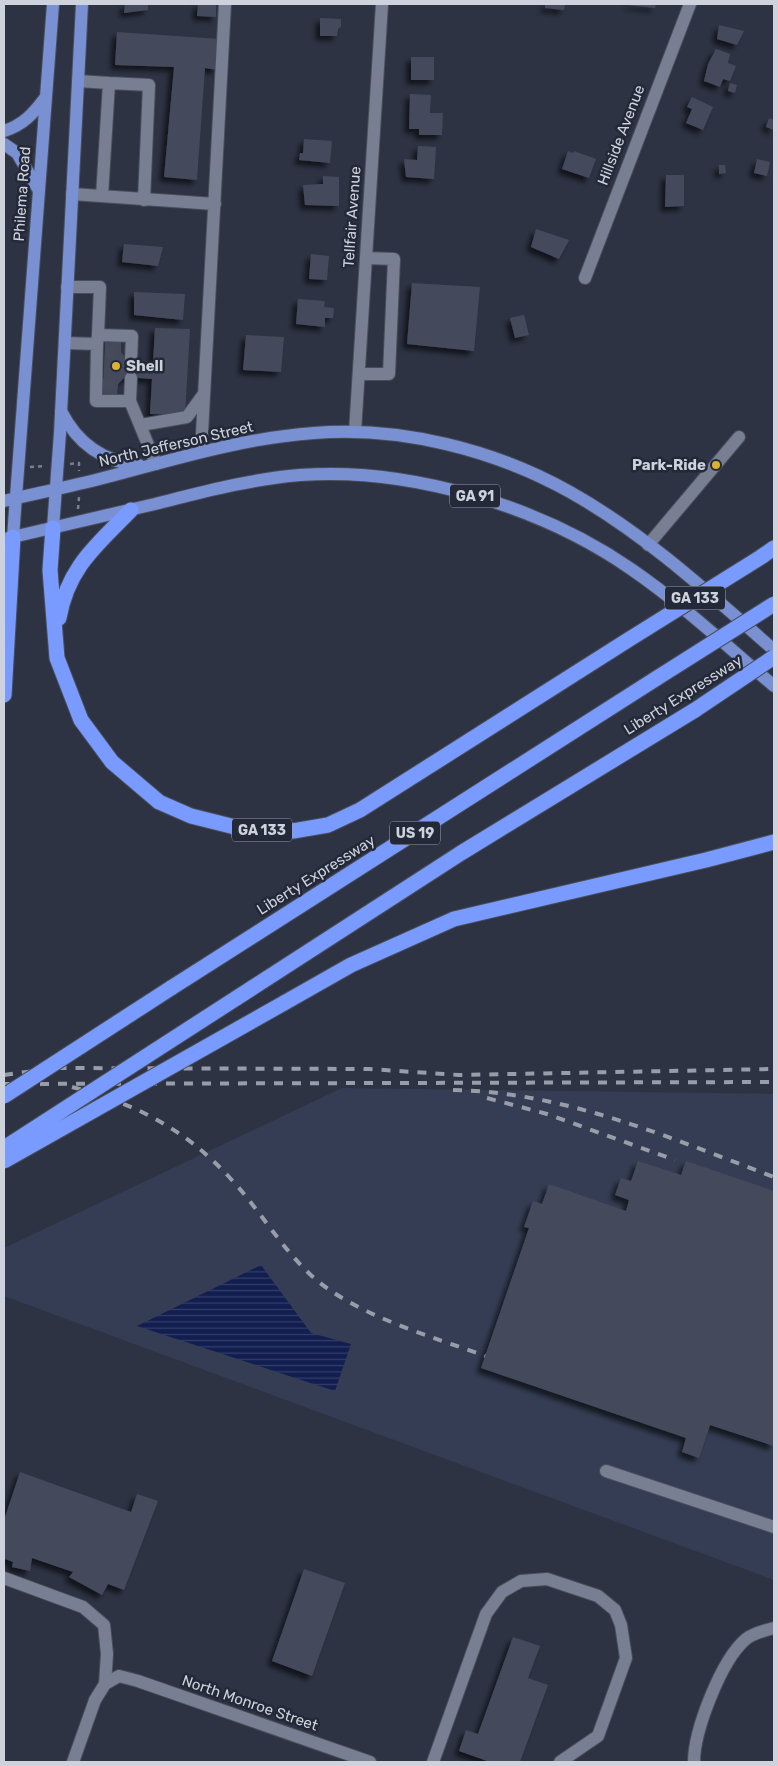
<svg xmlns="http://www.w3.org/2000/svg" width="778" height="1766" viewBox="0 0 778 1766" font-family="Rubik,sans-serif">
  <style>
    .built { fill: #343d53 }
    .water { fill: url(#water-rules) }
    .building { fill: #444a5b; filter: url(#shadow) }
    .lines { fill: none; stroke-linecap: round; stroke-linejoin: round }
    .minor-tunnel { stroke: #454b5a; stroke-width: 12; stroke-dasharray: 12 6; stroke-linecap: butt }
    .minor-casing { stroke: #494e5b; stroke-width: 14 }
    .major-casing { stroke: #494e5b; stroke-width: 14 }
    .highway-casing { stroke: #494e5b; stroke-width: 17 }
    .path { stroke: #7b808d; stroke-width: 2.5; stroke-dasharray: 4 4; stroke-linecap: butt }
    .minor { stroke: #787f92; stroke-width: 12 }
    .major { stroke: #7990d3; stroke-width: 12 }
    .highway { stroke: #799bff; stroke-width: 15 }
    .rail { stroke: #989da9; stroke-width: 4; stroke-dasharray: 9 9; stroke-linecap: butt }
    .highway-bridge-casing { stroke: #494e5b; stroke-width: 17; stroke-linecap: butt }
    .highway-bridge { stroke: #799bff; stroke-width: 15 }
    .poi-dot { fill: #ddb133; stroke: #232938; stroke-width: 2 }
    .labels { text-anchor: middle; stroke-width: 5; stroke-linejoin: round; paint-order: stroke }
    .shield { fill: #232938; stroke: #9b9fab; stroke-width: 1 }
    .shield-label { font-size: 14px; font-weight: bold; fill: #ced2dc }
    .street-label { font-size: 15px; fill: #ced2dc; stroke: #232938 }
    .poi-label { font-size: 15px; font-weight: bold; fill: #ced2dc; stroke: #232938; text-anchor: start }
  </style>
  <defs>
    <pattern id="water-rules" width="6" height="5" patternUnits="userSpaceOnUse" patternTransform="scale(1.25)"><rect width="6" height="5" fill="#121e50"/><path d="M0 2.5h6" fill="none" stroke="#333e69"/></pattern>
    <filter id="shadow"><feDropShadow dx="-4.5" dy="4.5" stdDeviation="2.5" flood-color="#0009"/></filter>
  </defs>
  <rect width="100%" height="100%" fill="#2d3343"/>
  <path class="built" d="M342 1088 774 1094V1580L4 1296V1248Z"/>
  <path class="water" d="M261 1265 311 1333 351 1344 335 1391 137 1326Z"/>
  <path class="building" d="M125 4H148V10L124 13Z
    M198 4H216V17L197 16Z
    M545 4H565L564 10 545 8Z
    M628 4H656L655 8 628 5Z
    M320 18 341 19V27L338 29 337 36H320Z
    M719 25 744 31 737 45 717 39Z
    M117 32 220 39 217 70 205 68 197 180 164 177 174 67 115 65Z
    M716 49 730 54 728 63 736 66 730 81 723 79 720 87 704 81 708 64Z
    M411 57H434V80H411Z
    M730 83 737 85 735 93 728 91Z
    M410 94 431 95 430 113H443L442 135H419V129H409Z
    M692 97 713 107 703 130 686 123 692 109 687 107Z
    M769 118 774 120V130L766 127Z
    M304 139 332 141 330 163 299 160 300 153H303Z
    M418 146 436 147 434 179 406 177 404 159 417 160Z
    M568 151 573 153 574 151 596 159 589 178 562 169Z
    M757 159 770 162 767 176 754 173Z
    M719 165H725L726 173 719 174Z
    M666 175H684V206L665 207Z
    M323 176 339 177V206L305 205 303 185 323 184Z
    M536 229 569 240 559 259 531 247Z
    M124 244 163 247 158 266 122 262Z
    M311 254 329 256 327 280 309 279Z
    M412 283 480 287 474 351 407 344Z
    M134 292 185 294 183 320 134 315Z
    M298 299 325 301 324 307 334 308 333 318H325V327L296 324Z
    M524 315 529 335 515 338 510 318Z
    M155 328 190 329 185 415 150 414 152 379 125 377 118 384 117 395 103 394 105 340 121 342V352L128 361 153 362Z
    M246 335 284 337 281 372 243 370Z
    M638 1161 681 1175 686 1161 774 1191V1446L710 1425 699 1458 682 1452 686 1438 481 1368 529 1228 524 1227 533 1201 542 1204 549 1184 626 1211 629 1200 615 1195 621 1178 631 1181Z
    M20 1472 131 1512 137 1494 158 1501 124 1590 108 1584 102 1595 69 1577 73 1572 32 1558 30 1571 12 1567 13 1562 5 1559 4 1520Z
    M304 1569 345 1583 312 1676 272 1661Z
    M513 1637 540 1646 528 1678 548 1685 520 1762H490L459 1751 466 1730 478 1734Z"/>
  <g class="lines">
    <path class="minor-tunnel" d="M105 351 121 352
      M103 384 118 385"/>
    <defs>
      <path id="minor" d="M78 81 109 83
        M72 194 215 204
        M102 196 109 83 149 85 144 200
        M585 278 690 4
        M67 287H100L98 335
        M65 343 97 344 98 335 132 336 131 361
        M97 344 96 401H130L131 378
        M359 374H389L394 259 366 258
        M130 401 156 464
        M141 425 187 417 203 395
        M355 432 382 4
        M201 452 225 4
        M648 545 739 437
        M606 1471 774 1527
        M4 1578 83 1607 104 1625 107 1654 105 1684
        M73 1762 95 1700 105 1684 119 1676 138 1681 370 1762
        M433 1762 486 1614 502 1592 521 1581 547 1579 598 1596 615 1610 621 1625 626 1658 598 1736 560 1762
        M694 1762C694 1731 721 1660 746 1639 752 1634 766 1630 774 1628"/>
      <path id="major" d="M4 131C23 125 33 114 45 98
        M4 144 17 153 38 189
        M61 411C77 443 103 462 139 465
        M4 501C38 493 73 486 107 477 175 459 243 438 314 433 401 426 495 450 570 492 645 534 710 594 774 650
        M53 528 60 433 82 4
        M13 537 53 4
        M4 539C54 527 105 516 155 504 203 492 251 479 300 475 410 467 540 506 631 569 682 604 727 646 774 686"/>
      <path id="highway" d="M53 528 50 570 57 658 81 720 112 762 159 802 191 816 247 830 293 831 328 825 360 810 628 640
        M761 557 774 548
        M59 618C68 567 97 545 131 510
        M4 695 13 537
        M266 979 461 853 695 710
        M171 988 657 678
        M284 1003 351 965 454 919 706 860 774 842"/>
    </defs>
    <use href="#minor" class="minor-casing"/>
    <use href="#major" class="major-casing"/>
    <use href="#highway" class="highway-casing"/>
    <path class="path" d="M70 464 79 463V471
      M30 467 45 466
      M78 509 79 497"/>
    <use href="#minor" class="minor"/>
    <use href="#major" class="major"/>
    <use href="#highway" class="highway"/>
    <path class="rail" d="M4 1075 56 1068 369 1069 459 1075 774 1069
      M4 1084 774 1082
      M72 1087C136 1104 185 1129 230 1178 260 1210 281 1248 313 1277 357 1316 431 1336 485 1356
      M453 1090C566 1092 670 1138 774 1177
      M487 1098 547 1114 675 1160"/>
    <defs>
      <path id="highway-bridge" d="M628 640 761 557
        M657 678 774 604
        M695 710 774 657
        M4 1096 171 988
        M4 1148 266 979
        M4 1161 284 1003"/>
    </defs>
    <use href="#highway-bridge" class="highway-bridge-casing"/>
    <use href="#highway-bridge" class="highway-bridge"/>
  </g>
  <g class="poi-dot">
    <circle cx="116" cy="366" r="5"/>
    <circle cx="716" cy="465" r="5"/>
  </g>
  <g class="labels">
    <g class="shield">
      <rect x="450" y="484.5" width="50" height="23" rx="4"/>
      <rect x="665" y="586.5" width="60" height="23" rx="4"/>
      <rect x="232" y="818.5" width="60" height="23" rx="4"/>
      <rect x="390" y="821.5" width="50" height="23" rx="4"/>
    </g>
    <g class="shield-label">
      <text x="475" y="501">GA 91</text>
      <text x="695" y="603">GA 133</text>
      <text x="262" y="835">GA 133</text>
      <text x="415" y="838">US 19</text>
    </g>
    <g class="street-label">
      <text transform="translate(621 135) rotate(-69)" y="5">Hillside Avenue</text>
      <text transform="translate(22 194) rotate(-86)" y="5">Philema Road</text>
      <text transform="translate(352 217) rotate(-86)" y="5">Tellfair Avenue</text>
      <text transform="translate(176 444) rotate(-13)" y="5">North Jefferson Street</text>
      <text transform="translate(683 695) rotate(-32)" y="5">Liberty Expressway</text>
      <text transform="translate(316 875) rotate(-32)" y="5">Liberty Expressway</text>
      <text transform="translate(250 1703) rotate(19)" y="5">North Monroe Street</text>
    </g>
    <g class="poi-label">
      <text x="126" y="371">Shell</text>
      <text x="706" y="470" text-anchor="end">Park-Ride</text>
    </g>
  </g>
  <rect width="778" height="1766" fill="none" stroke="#ced2dc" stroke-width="10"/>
</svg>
